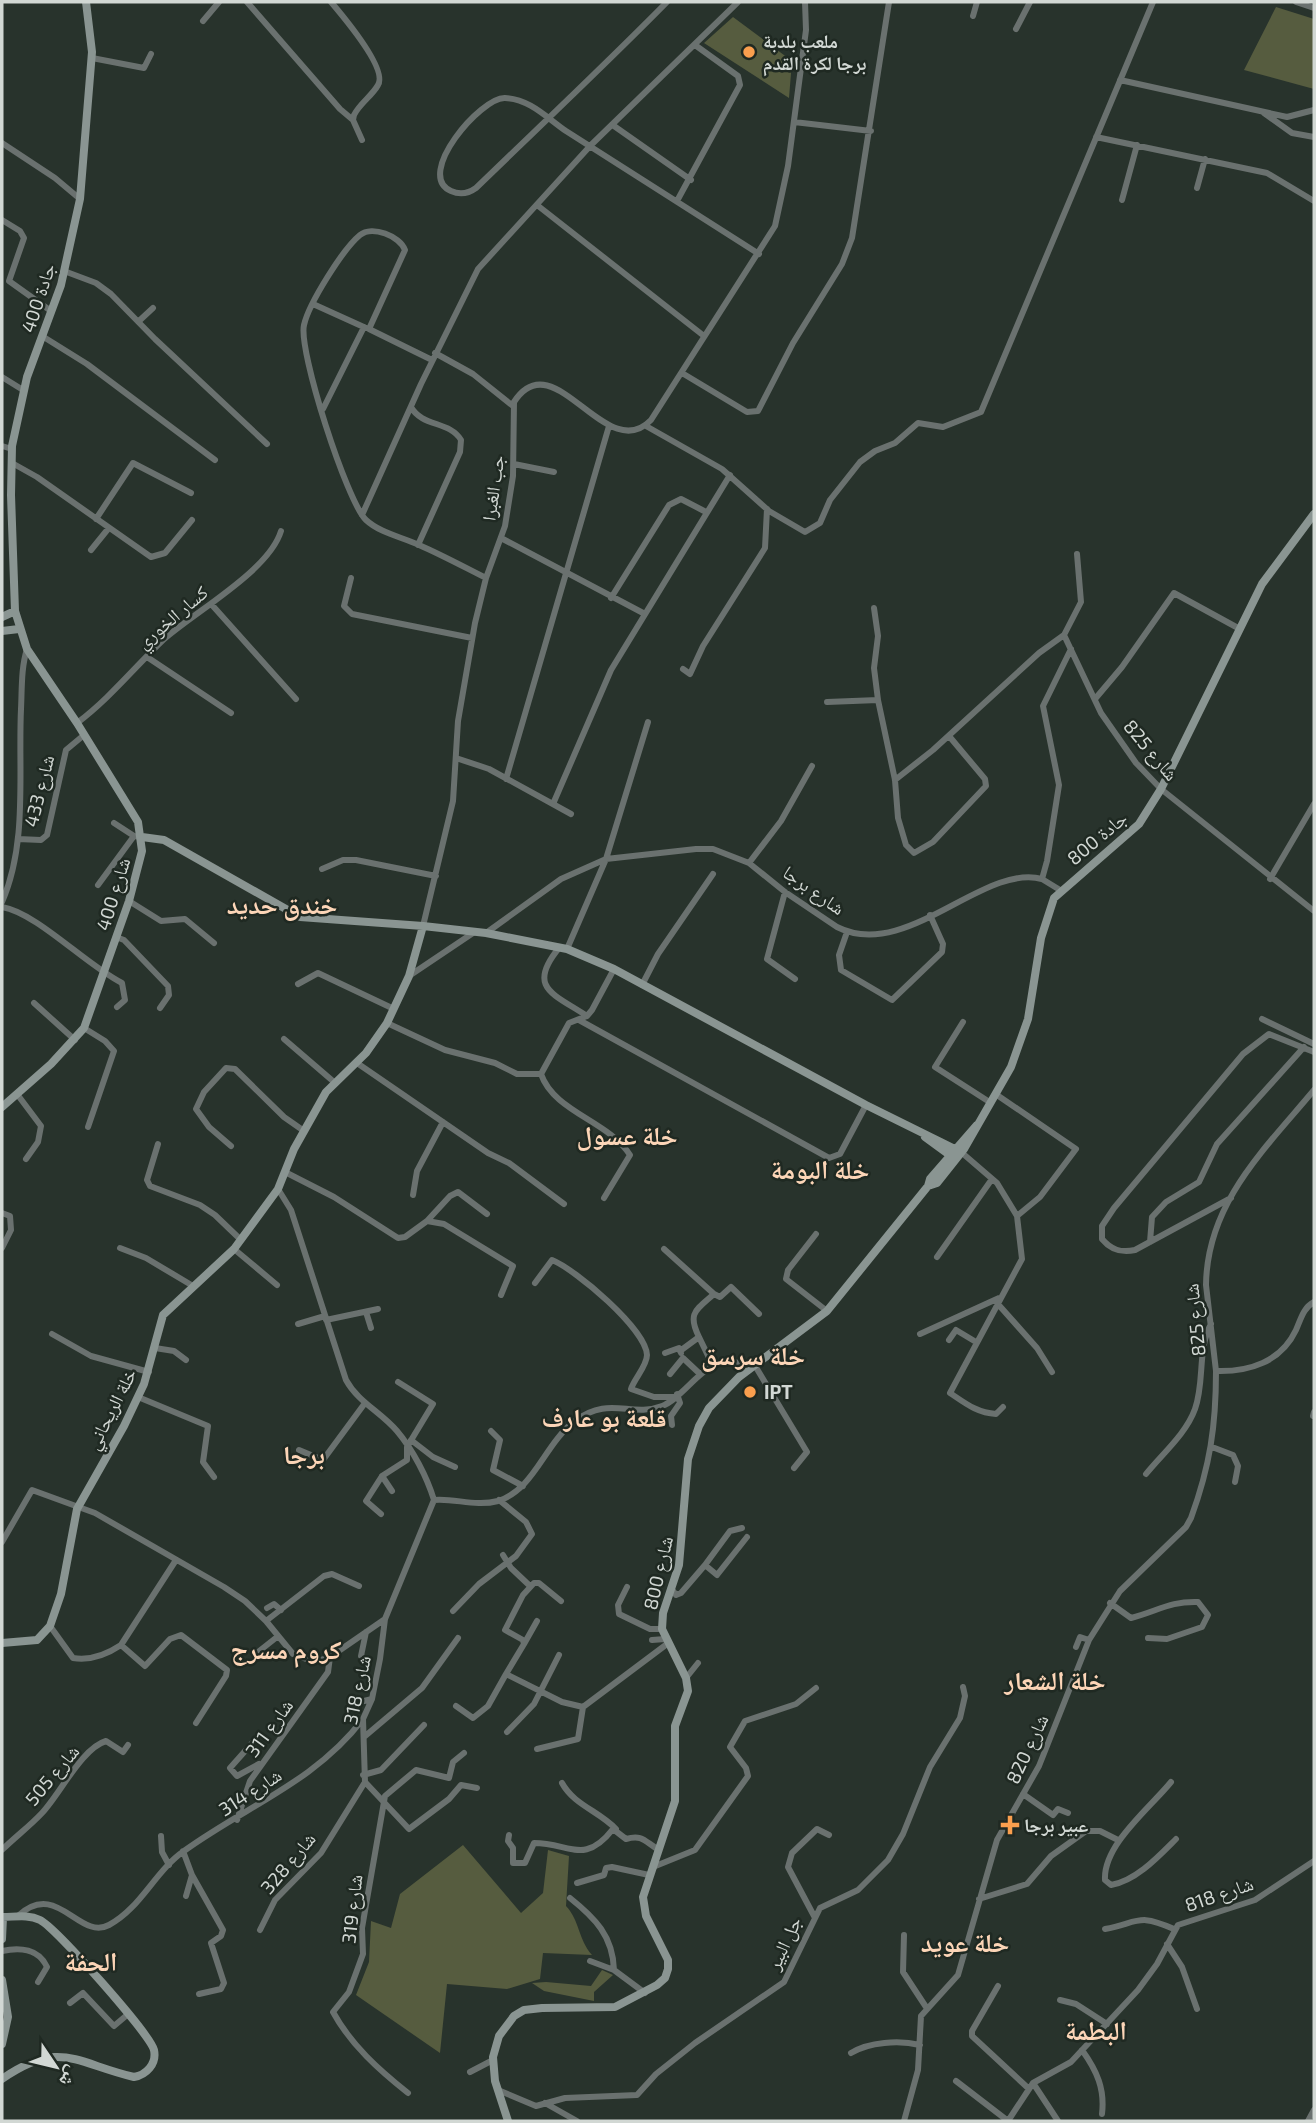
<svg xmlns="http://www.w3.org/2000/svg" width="1316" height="2123" viewBox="0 0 1316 2123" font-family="'Exo 2','Noto Naskh Arabic',sans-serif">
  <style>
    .green { fill: #565c3f }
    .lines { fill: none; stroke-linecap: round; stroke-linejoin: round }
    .minor { stroke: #6a716f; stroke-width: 6 }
    .secondary { stroke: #8a9592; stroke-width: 8 }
    .poi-dot { fill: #fa9f4e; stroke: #1f2922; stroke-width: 2.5 }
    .labels { text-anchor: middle; stroke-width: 5; stroke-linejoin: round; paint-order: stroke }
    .poi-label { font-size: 19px; font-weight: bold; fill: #d2d8d4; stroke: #1f2922; text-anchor: start }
    .street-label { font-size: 19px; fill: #d2d8d4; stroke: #1f2922 }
    .district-label { font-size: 26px; font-weight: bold; fill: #fcd5b7; stroke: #1f2922 }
  </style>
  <rect width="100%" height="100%" fill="#28332c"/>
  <path class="green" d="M1276 7 1314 19V89L1244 70Z
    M733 17 792 61 789 98 704 43Z
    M463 1845 521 1913 543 1893 548 1850 569 1856 566 1906C580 1921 578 1939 592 1955L543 1953 540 1979 507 1989 447 1984 440 2053 356 1995 369 1962 371 1921 391 1928 400 1894Z
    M602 1970 613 1975 594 1992V2001L544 1991 532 1983 546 1982 591 1986Z"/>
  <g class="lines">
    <path class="minor" d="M247 2 340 109 353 120
      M331 2C342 15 388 69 378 85 372 96 360 103 354 115L353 120 362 140
      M667 2C605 65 540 126 476 188 469 193 460 195 451 191 414 175 481 97 505 98 530 99 547 118 566 131L759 254
      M1296 2 1314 8
      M973 16 977 2
      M203 21 219 2
      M1016 29 1030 2
      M92 58 144 68 151 54
      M1120 80 1287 117 1314 110
      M1264 113 1292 133 1314 137
      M794 122 871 131
      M614 126 691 180
      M1096 137 1267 173 1314 201
      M2 143 55 178 80 199
      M1197 188 1205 159
      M1122 200 1137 145
      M677 201 740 85 738 76 695 45
      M537 205 704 336
      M2 220 20 231 24 238 9 281 51 311
      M64 271 96 283 111 294 155 339 267 444
      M313 304 366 328
      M139 321 153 308
      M42 336 87 364 215 460
      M435 353 473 374 513 406
      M432 360 369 329 405 250C400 236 372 225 360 235 343 249 309 303 304 325 298 350 347 502 366 520 380 533 402 537 419 545 442 555 464 567 486 578
      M682 373 747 412 758 411 793 343 842 264 852 238 889 2
      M2 377 23 390
      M411 407C422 427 450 421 461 440L460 452 418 545
      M323 409 364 327
      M646 426 722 469 769 511 805 532 820 523 830 500 860 462 875 451 895 443 918 423 943 427 981 412 1153 2
      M2 446 12 449
      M12 463 37 477 151 557 165 553 192 520
      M514 464 554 472
      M362 515 421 384 478 269 591 145 738 2
      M96 519 133 463 191 493
      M501 538 645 614
      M91 550 108 529
      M1077 554 1081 602 1064 635 1101 713 1136 763 1161 789 1314 911
      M351 578 344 606 352 614 472 638
      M611 598 669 505 681 499 706 512
      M212 605 296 699
      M874 608 878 636 874 668 878 700 895 780 898 818 906 845 914 853 933 842 986 786 985 779 949 736
      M147 657 231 713
      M683 669 690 674 703 646 765 548 767 509
      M1095 699 1122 667 1174 593 1238 628
      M827 702 878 700
      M77 723C109 699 134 668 163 640 194 612 269 571 281 531
      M456 758 489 769 571 814
      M506 779 609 426
      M895 780 933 750 1039 653 1064 635
      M553 804 611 670 730 475
      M114 823 134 836
      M18 839 41 840 47 835 66 750 84 735
      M749 863 781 821 812 766
      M322 869 343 860H356L436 876
      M1270 879 1314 804
      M98 885 134 836 142 837
      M1060 890 1042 879 1047 861 1059 785 1043 706 1071 649
      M785 892 767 959 795 979
      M129 901 161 921 185 919 214 943
      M2 902C28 843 18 771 21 709 22 689 21 668 27 649
      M2 907C37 913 86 965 122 983L125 1000 117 1007
      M423 926 453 801 458 721 475 623 486 578 505 526 513 476 514 402C554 340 606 467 651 420L775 226 788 166 806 30 805 2
      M847 932 839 955 841 970 892 1000 942 952 943 944 930 915
      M486 933 561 879 606 859 696 849H713L749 863 785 892 837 927C906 962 983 863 1042 879
      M116 937 124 940 168 986 169 995 160 1008
      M559 948C526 988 554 994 587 1016
      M567 949 606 859 648 722
      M409 976 473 933
      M298 984 318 973 394 1009
      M642 985 658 954 713 874
      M34 1003 75 1040
      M1262 1019 1314 1044
      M579 1020 829 1158 840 1154 866 1105
      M963 1022 935 1067 991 1103
      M387 1023 445 1050 495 1063 517 1074H541C554 1112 609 1121 630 1155L604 1198
      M84 1028 105 1041 114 1051 88 1127
      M284 1039 334 1082
      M357 1063 488 1153 509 1163 564 1204
      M541 1074 569 1023 587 1016 592 1010 614 969
      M17 1094 41 1126 38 1142 26 1159
      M997 1095 1076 1149 1040 1197 1017 1216
      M158 1144 147 1180 150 1186 200 1205 215 1215 241 1240
      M231 1146 209 1127 196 1109 204 1092 226 1068 235 1069 284 1117 304 1131
      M961 1152 997 1183 1017 1216 1022 1259 950 1393C965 1403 977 1413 996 1414L1003 1407
      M285 1172 334 1197 398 1238 405 1237 427 1221 444 1224 513 1266 501 1295
      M278 1189 291 1210 346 1380C358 1402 381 1412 397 1431 413 1450 427 1477 434 1500
      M413 1195 417 1171 443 1122
      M1231 1198 1135 1250C1121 1253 1111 1250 1102 1239V1226L1114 1208 1243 1054 1269 1034 1314 1052
      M2 1213 10 1216 11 1230 2 1248
      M427 1221 450 1196 458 1192 487 1214
      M816 1234 788 1270 786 1279 827 1311
      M1150 1242 1152 1217 1166 1202 1199 1182 1217 1144 1304 1047
      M120 1248 146 1258 193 1286
      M234 1249 277 1285
      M664 1249 714 1294 720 1297 731 1287 759 1314
      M937 1257 992 1179
      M535 1283 552 1260C575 1269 646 1329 647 1355 647 1366 634 1379 631 1389L654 1397H675
      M997 1303 1037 1348 1052 1372
      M366 1312 371 1328
      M326 1320 378 1309
      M298 1324 325 1316
      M52 1334 91 1356 149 1372
      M920 1334 999 1298
      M699 1337C687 1313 696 1310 714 1294
      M949 1340 956 1330 976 1342
      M155 1348 174 1351 186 1360
      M680 1351 699 1337 713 1366
      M665 1353 679 1348 681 1353
      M754 1364 807 1452 794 1468
      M1216 1371 1206 1285C1207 1202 1266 1148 1314 1090
      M670 1374 683 1358 700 1374
      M138 1397 208 1426 203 1462 214 1477
      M1313 1416 1314 1412
      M672 1425 671 1416 680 1403 677 1394
      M491 1431 500 1440 493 1470 523 1486
      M411 1440 433 1457 455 1467
      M1212 1447 1233 1455 1238 1466 1235 1482
      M299 1450 323 1460 365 1403
      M1146 1474C1162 1454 1186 1434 1195 1409 1205 1381 1197 1350 1211 1324
      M392 1491 382 1476 407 1460V1447L433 1404 398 1382
      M381 1514 366 1501 382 1476
      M2 1542 32 1490 95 1513 224 1587 245 1601 266 1621 293 1654 314 1662 330 1657 385 1619 434 1500C455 1498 475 1507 498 1501 535 1489 544 1444 575 1421 609 1395 631 1418 662 1406 688 1397 714 1340 747 1369
      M503 1555 511 1568 530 1586
      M705 1565 730 1531 742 1528
      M627 1587 618 1605 619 1614 650 1629H662
      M671 1588 676 1595 681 1593 705 1565 717 1575 747 1537
      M561 1601 539 1583H534L523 1595 505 1630 523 1640 524 1644 506 1674 562 1702 583 1707 667 1644
      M1110 1603 1131 1618C1158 1611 1170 1601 1198 1602L1208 1615 1202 1627 1167 1639 1148 1638
      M267 1608 274 1604 281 1610
      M453 1611 479 1584 516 1556 532 1534 526 1522 499 1500
      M385 1619 380 1659 372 1699 363 1719 365 1782 409 1829 449 1799 461 1785 477 1788
      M266 1621 324 1576 332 1574 359 1586
      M50 1626 73 1658C91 1661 106 1655 121 1645L176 1560
      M652 1640 665 1639
      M524 1644 537 1621
      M121 1645 145 1666 170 1639 181 1635 227 1670 226 1676 196 1723
      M1076 1647 1080 1637 1089 1640
      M258 1652 277 1637
      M364 1658 361 1656 366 1632
      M686 1678 698 1663
      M360 1702 372 1699
      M456 1706 473 1718 488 1706 506 1674
      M507 1732 534 1704 559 1655
      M364 1737 422 1688 458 1638
      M254 1741 230 1768 237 1776 259 1764
      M537 1749 578 1739 583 1707
      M363 1775 381 1770 424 1725
      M1171 1782C1150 1808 1103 1845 1105 1880L1111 1885C1136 1881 1159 1856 1176 1839
      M562 1783C574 1805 599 1811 616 1829
      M1023 1794 1053 1815 1058 1809 1068 1813
      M237 1820 250 1781 328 1672 330 1657
      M509 1835 508 1841 513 1848V1863H525L534 1843C570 1843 584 1866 613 1829L626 1839C643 1834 645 1842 659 1850
      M161 1836 162 1852 169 1865
      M2 1850C15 1837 30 1826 42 1813 60 1794 82 1748 106 1741L123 1752 128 1745
      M183 1851 192 1875 186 1896
      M653 1867 695 1850 748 1776 746 1768 730 1747 745 1721 796 1704 816 1688
      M192 1875 223 1930 221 1936 211 1943 224 1983 221 1989 199 1994
      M577 1883 604 1875 606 1868 612 1867 649 1875
      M570 1898C595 1918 613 1936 614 1970L645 1993
      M979 1899 1027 1884 1051 1856 1086 1831H1100L1118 1840
      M18 1916C57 1879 79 1941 109 1925 141 1908 155 1871 184 1851 246 1806 315 1782 363 1719
      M814 1916 788 1867 792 1853 817 1829 829 1835
      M1105 1929C1140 1922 1138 1913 1174 1929
      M260 1930 275 1900 321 1853 365 1782
      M904 1935 903 1972 926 2007
      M1167 1944 1182 1967 1197 2009
      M2 1951C20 1947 39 1949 47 1967L38 1982
      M590 1961 614 1970
      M998 1986 972 2031V2036L1028 2088
      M1060 2000 1076 2004 1107 2024
      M70 2003 83 1993 114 2026 127 2015
      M1082 2050C1097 2071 1105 2089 1102 2114
      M851 2053C869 2042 899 2040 920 2045
      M470 2072 493 2060
      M956 2081 1008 2121 1033 2083 1071 2062 1138 1990 1157 1964 1178 1925 1255 1900 1314 1861
      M1033 2083 1058 2121
      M498 2090 536 2106 565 2098 637 2095 656 2074 695 2043 784 1982 820 1908 858 1890 888 1860 903 1834 930 1767 960 1718 965 1696 963 1687
      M408 2093C379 2070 351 2045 333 2012L349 1992 363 1954 362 1928 385 1796 416 1770 449 1778 453 1762 464 1753
      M545 2103 577 2121
      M904 2121 918 2070 921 2016 958 1975 997 1840 1039 1766 1089 1640 1120 1591 1186 1527 1191 1518C1210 1466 1216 1426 1216 1371 1249 1372 1281 1362 1296 1330 1301 1319 1303 1308 1314 1302
      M1308 2121 1314 2110"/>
    <path class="secondary" d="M2 617 15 611
      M2 631 19 629
      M142 837 164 840 300 917 423 926 486 933 567 949 614 969 866 1105 961 1152
      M2 1107 51 1064 84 1028 129 901 142 851 138 822 77 723 27 649 15 611 11 495 12 446 27 377 61 285 80 199 92 52 86 2
      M925 1137 951 1156
      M928 1186 937 1183 964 1149 1011 1067 1028 1019 1041 938 1054 898 1139 824 1161 789 1262 584 1314 514
      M2 1643 37 1640 50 1626 61 1594 77 1509 124 1426 144 1384 163 1315 234 1249 278 1189 294 1149 326 1092 366 1053 387 1023 409 976 423 926
      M2 1939 3 1917
      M2 1980 8 2017 2 2044
      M2 2079C60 2039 75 2063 134 2077 146 2075 157 2064 154 2050 150 2034 56 1928 40 1920 28 1914 15 1917 3 1917
      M508 2121 495 2081 493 2057 499 2036 514 2016 524 2010 542 2008 615 2007 657 1985 665 1978 668 1969V1960L646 1916 643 1897 675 1801V1726L688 1691 686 1678 662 1629 663 1613 679 1565 688 1459 699 1426 709 1408 739 1377 827 1311 928 1186 930 1179 977 1125"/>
  </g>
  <g class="poi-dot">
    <circle cx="749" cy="52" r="7"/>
    <circle cx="750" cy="1392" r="7"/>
    <path d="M1006.5 1814.5h7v7h7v7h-7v7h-7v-7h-7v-7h7z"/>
  </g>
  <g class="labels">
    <g class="poi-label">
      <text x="763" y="48">ملعب بلدبة<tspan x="763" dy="22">برجا لكرة القدم</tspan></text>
      <text x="764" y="1399">IPT</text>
      <text x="1024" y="1832">عبير برجا</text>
    </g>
    <g class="street-label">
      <text transform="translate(38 298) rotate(-72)" y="7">جادة 400</text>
      <text transform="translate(493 488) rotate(-82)" y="7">جب الغبرا</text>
      <text transform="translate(172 617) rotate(-40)" y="7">كسار الخوري</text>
      <text transform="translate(1151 750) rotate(50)" y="7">شارع 825</text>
      <text transform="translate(39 791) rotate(-76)" y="7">شارع 433</text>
      <text transform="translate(1097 838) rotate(-40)" y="7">جادة 800</text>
      <text transform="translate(814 890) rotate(35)" y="7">شارع برجا</text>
      <text transform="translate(113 894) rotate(-73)" y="7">شارع 400</text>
      <text transform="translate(1195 1320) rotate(-96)" y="7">شارع 825</text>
      <text transform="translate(111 1409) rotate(-63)" y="7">خلة الريحاني</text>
      <text transform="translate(658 1573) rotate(-77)" y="7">شارع 800</text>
      <text transform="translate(357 1690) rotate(-78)" y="7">شارع 318</text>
      <text transform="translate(269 1728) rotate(-54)" y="7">شارع 311</text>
      <text transform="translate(1027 1749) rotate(-65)" y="7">شارع 820</text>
      <text transform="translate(52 1775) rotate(-50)" y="7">شارع 505</text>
      <text transform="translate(250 1792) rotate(-33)" y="7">شارع 314</text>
      <text transform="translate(288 1863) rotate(-50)" y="7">شارع 328</text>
      <text transform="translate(1219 1894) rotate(-19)" y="7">شارع 818</text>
      <text transform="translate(352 1909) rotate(-84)" y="7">شارع 319</text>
      <text transform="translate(784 1943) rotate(-65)" y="7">جل البير</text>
    </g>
    <g class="district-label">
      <text x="282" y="914">خندق حديد</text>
      <text x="627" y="1145">خلة عسول</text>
      <text x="820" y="1179">خلة البومة</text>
      <text x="753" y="1365">خلة سرسق</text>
      <text x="604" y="1427">قلعة بو عارف</text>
      <text x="304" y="1464">برجا</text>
      <text x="286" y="1659">كروم مسرج</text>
      <text x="1055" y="1690">خلة الشعار</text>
      <text x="965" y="1952">خلة عويد</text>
      <text x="91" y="1971">الحفة</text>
      <text x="1096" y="2040">البطمة</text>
    </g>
  </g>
  <rect width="1316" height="2123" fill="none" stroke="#d2d8d4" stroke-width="7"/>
  <g transform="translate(56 2067) rotate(125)" stroke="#1f2922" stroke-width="5" paint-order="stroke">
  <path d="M0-5L12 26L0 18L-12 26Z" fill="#d2d8d4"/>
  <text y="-10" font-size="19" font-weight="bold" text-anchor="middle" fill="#d2d8d4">ش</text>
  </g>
</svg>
